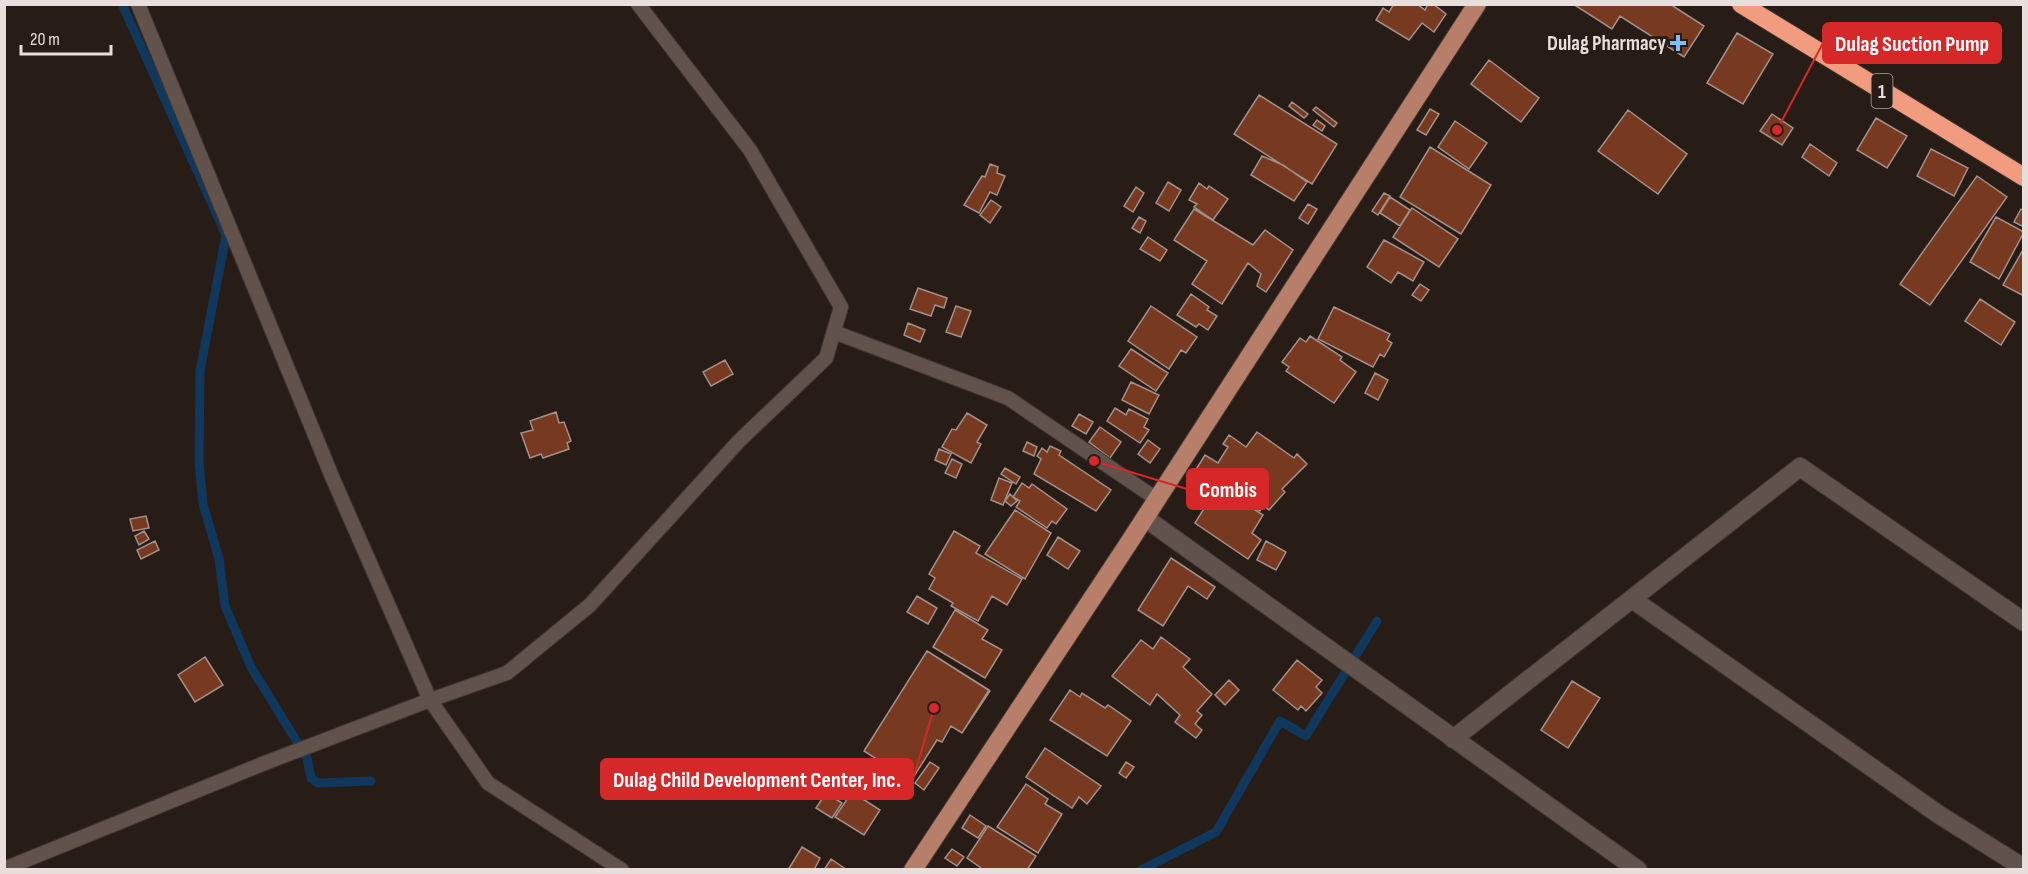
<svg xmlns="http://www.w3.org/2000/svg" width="2028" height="874" viewBox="0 0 2028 874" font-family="'Sofia Sans Condensed',sans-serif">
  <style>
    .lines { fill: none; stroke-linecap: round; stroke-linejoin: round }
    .stream { stroke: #10385c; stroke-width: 9 }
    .building { fill: #783921; stroke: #a2918b; stroke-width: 1.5 }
    .lane-casing { stroke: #403634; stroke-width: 16 }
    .street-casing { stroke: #403634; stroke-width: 20 }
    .primary-casing { stroke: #403634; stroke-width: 20 }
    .highway-casing { stroke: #403634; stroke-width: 20 }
    .lane { stroke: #61524c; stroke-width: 14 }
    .street { stroke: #61524c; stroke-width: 18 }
    .primary { stroke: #b77e6a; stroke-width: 18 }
    .highway { stroke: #f19c7e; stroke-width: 18 }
    .poi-dot { fill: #7fbdfa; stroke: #281c17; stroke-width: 2 }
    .labels { text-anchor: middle; stroke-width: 6; stroke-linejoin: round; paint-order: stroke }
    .shield { fill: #281c17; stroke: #aea4a1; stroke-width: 1.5 }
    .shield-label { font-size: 20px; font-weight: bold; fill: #e8dfdc }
    .poi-label { font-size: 21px; font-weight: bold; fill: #e8dfdc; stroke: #281c17; text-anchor: end }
    .leader { fill: none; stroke: #d62828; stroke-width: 2 }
    .callout-dot { fill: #d62828; stroke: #281c17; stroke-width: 2 }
    .callout { fill: #d62828; stroke: #d62828; stroke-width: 2 }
    .callout-label { font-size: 22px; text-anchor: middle; font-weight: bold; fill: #fff }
  </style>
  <rect width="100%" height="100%" fill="#281c17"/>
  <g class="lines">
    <path class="stream" d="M122 4 226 235 200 371 199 462 203 504 219 559 225 606 251 667 307 758 311 778 318 783 371 781
      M1141 870 1216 832 1280 721 1306 736 1377 621"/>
  </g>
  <path class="building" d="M1394 4H1417L1425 10 1428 4H1433L1446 14 1434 32 1422 23 1409 40 1376 20 1383 8 1389 12Z
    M1573 4H1670L1704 26 1684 57 1620 16 1612 29Z
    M1737 33 1773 54 1743 104 1707 83Z
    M1489 60 1539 98 1521 122 1471 84Z
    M1259 95 1337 144 1312 184 1234 134Z
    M1292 102 1308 114 1304 118 1289 106Z
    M1316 107 1337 123 1334 127 1313 110Z
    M1430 109 1439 114 1426 135 1417 130Z
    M1628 110 1687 154 1658 194 1598 151Z
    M1772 114 1793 128 1782 145 1760 131Z
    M1876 118 1907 136 1887 168 1857 150Z
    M1317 120 1325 126 1322 131 1313 125Z
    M1455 121 1487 143 1469 169 1438 147Z
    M1810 144 1837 163 1829 176 1802 157Z
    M1430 147 1491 185 1461 234 1400 197Z
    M1931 149 1968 168 1954 196 1917 176Z
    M1262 156 1283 165 1307 182 1294 201 1251 175Z
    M990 164 998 167 997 173 1005 176 997 195 990 192 979 213 964 205 982 176 985 177Z
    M1977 176 2007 197 1930 305 1900 284Z
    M1168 182 1181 190 1169 211 1156 203Z
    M1199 183 1207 189 1209 186 1228 199 1213 220 1194 207 1197 204 1189 200Z
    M1136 187 1144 193 1133 212 1124 206Z
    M1384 193 1390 196 1378 215 1372 211Z
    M1390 197 1410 210 1400 226 1380 213Z
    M991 200 1001 207 990 223 980 215Z
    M1308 204 1317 209 1308 224 1299 218Z
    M1412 208 1458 239 1439 267 1393 237Z
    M1194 209 1253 245 1265 230 1293 250 1266 292 1257 286 1261 274 1248 263 1222 304 1192 284 1207 261 1174 240Z
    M2021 209 2024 211V227L2014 222Z
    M1139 217 1146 221 1140 233 1132 228Z
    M1996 217 2024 232 1999 279 1970 262Z
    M1148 237 1167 250 1160 261 1140 249Z
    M1384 240 1424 262 1413 281 1398 272 1391 283 1367 267Z
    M2024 248V296L2003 285Z
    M1420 284 1429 290 1421 301 1412 295Z
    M918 288 947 298 944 308 935 305 931 316 910 309Z
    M1191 294 1209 307 1207 310 1217 316 1208 330 1199 324 1196 327 1177 315Z
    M1980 299 2015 322 2001 345 1965 321Z
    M956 306 971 311 961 337 946 332Z
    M1151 306 1197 337 1186 353 1181 350 1169 369 1128 341Z
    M1334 307 1390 334 1387 340 1392 343 1384 357 1380 354 1373 367 1318 339Z
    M908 323 925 330 920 342 904 335Z
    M1310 336 1342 357 1340 360 1356 372 1334 403 1286 371 1289 367 1282 362 1300 338 1306 342Z
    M1131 349 1168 373 1156 391 1119 366Z
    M725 360 733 374 711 386 703 372Z
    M1375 373 1388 380 1378 400 1365 393Z
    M1131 382 1159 395 1149 414 1122 400Z
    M1115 408 1126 415 1129 409 1148 419 1144 427 1149 430 1140 443 1107 421Z
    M556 412 559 423 564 422 571 441 567 443 569 449 543 458 541 454 530 458 521 433 533 430 530 421Z
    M967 413 987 425 977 442 981 444 971 463 942 447 952 429 956 430Z
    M1079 414 1093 422 1086 434 1072 426Z
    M1100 427 1121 442 1110 458 1089 442Z
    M1257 432 1294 458 1297 454 1307 464 1282 489 1285 492 1269 510 1263 505 1260 511 1195 471 1205 455 1218 463 1228 447 1223 444 1229 435 1246 447Z
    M1148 440 1160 449 1150 463 1138 454Z
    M1027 442 1037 447 1034 456 1023 451Z
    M1050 446 1061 451 1059 455 1111 490 1096 511 1034 474 1041 459 1037 456 1042 448 1047 452Z
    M939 449 951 454 946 465 935 460Z
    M952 459 962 464 956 478 945 473Z
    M1005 468 1020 477 1016 484 1001 474Z
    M999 478 1012 483 1003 505 991 500Z
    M1022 483 1029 488 1032 484 1067 509 1056 524 1052 521 1047 528 1016 507 1020 501 1013 497Z
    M1218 486 1263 515 1252 533 1261 540 1248 559 1195 523Z
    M1010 494 1017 501 1011 506 1005 501Z
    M1015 510 1051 533 1025 579 985 554Z
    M146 516 149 528 133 531 130 519Z
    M144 531 149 539 139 545 135 536Z
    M954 531 980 546 976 553 1022 579 1007 605 992 596 978 621 951 606 953 603 929 589 935 578 929 574Z
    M1058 537 1080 551 1068 569 1047 555Z
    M155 541 159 550 141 559 137 550Z
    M1266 541 1286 552 1276 570 1257 560Z
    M1171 558 1215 587 1207 599 1188 586 1163 626 1138 610Z
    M917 596 937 608 928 624 907 612Z
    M955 610 988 630 982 639 1002 650 985 678 933 647Z
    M1161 637 1190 659 1183 667 1212 694 1197 711 1202 715 1195 724 1202 730 1196 738 1175 722 1180 715 1157 694 1150 705 1112 676 1141 640 1153 649Z
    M927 651 990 691 962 733 951 726 942 742 937 740 911 781 864 751Z
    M927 651 989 690 962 733 951 726 942 742 937 740 911 781 864 751Z
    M205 657 223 685 195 702 178 675Z
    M1297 660 1322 680 1316 687 1322 693 1306 711 1301 706 1298 710 1273 690Z
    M1229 680 1239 690 1225 705 1215 695Z
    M1572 681 1600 698 1568 748 1541 730Z
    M1070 690 1080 697 1082 693 1105 708 1108 705 1131 721 1107 756 1050 720Z
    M1045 748 1101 786 1087 804 1079 797 1072 808 1026 777Z
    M930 762 939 768 924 790 915 783Z
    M1126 762 1134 767 1126 778 1119 773Z
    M1026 784 1048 799 1045 804 1062 814 1038 853 997 827Z
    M852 792 880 810 864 835 835 817Z
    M826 793 842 803 832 818 816 808Z
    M970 815 986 826 978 838 962 828Z
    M988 826 1036 856 1027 870H984L967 858Z
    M802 847 820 858 814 870H788Z
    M952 849 964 857 957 866 945 858Z
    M831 859 847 870H824Z"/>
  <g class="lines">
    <defs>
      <path id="lane" d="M138 4 333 479 430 700 488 783 622 870
        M834 332 1008 398 1158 500
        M4 869 265 763 430 700 507 673 590 605 739 441 826 358 841 307 750 150 638 4"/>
      <path id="street" d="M1145 518 1638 870
        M1632 599 1938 814 2024 868
        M1453 739 1800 467 2024 622"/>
      <path id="primary" d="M913 870 1130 541 1477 4"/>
      <path id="highway" d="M1741 4 2024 177"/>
    </defs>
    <use href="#lane" class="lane-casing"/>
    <use href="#street" class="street-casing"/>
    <use href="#primary" class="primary-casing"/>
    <use href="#highway" class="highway-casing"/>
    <use href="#lane" class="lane"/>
    <use href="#street" class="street"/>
    <use href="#primary" class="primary"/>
    <use href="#highway" class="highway"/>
  </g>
  <path class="poi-dot" d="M1675 34h6v6h6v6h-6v6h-6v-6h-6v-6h6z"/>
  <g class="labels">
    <rect class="shield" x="1871.5" y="74" width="21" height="34" rx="4.5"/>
    <g class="shield-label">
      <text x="1882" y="98">1</text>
    </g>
    <g class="poi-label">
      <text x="1666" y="50">Dulag Pharmacy</text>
    </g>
  </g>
  <path class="leader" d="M1777 130L1823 43M1094 461L1187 489M934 708L913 779"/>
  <g class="callout-dot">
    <circle cx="1777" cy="130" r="6"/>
    <circle cx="1094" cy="461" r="6"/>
    <circle cx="934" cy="708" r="6"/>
  </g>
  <g class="callout">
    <rect x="1823" y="23" width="178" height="40" rx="6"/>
    <rect x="1187" y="469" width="81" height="40" rx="6"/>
    <rect x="601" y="759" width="312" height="40" rx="6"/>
  </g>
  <g class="callout-label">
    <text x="1912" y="51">Dulag Suction Pump</text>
    <text x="1228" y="497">Combis</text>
    <text x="757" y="787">Dulag Child Development Center, Inc.</text>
  </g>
  <rect width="2028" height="874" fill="none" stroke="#e8dfdc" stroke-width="12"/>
  <path d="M21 45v9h90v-9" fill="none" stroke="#e8dfdc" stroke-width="3"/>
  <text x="30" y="45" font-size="18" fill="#e8dfdc" stroke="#281c17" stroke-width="4.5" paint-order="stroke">20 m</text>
</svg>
